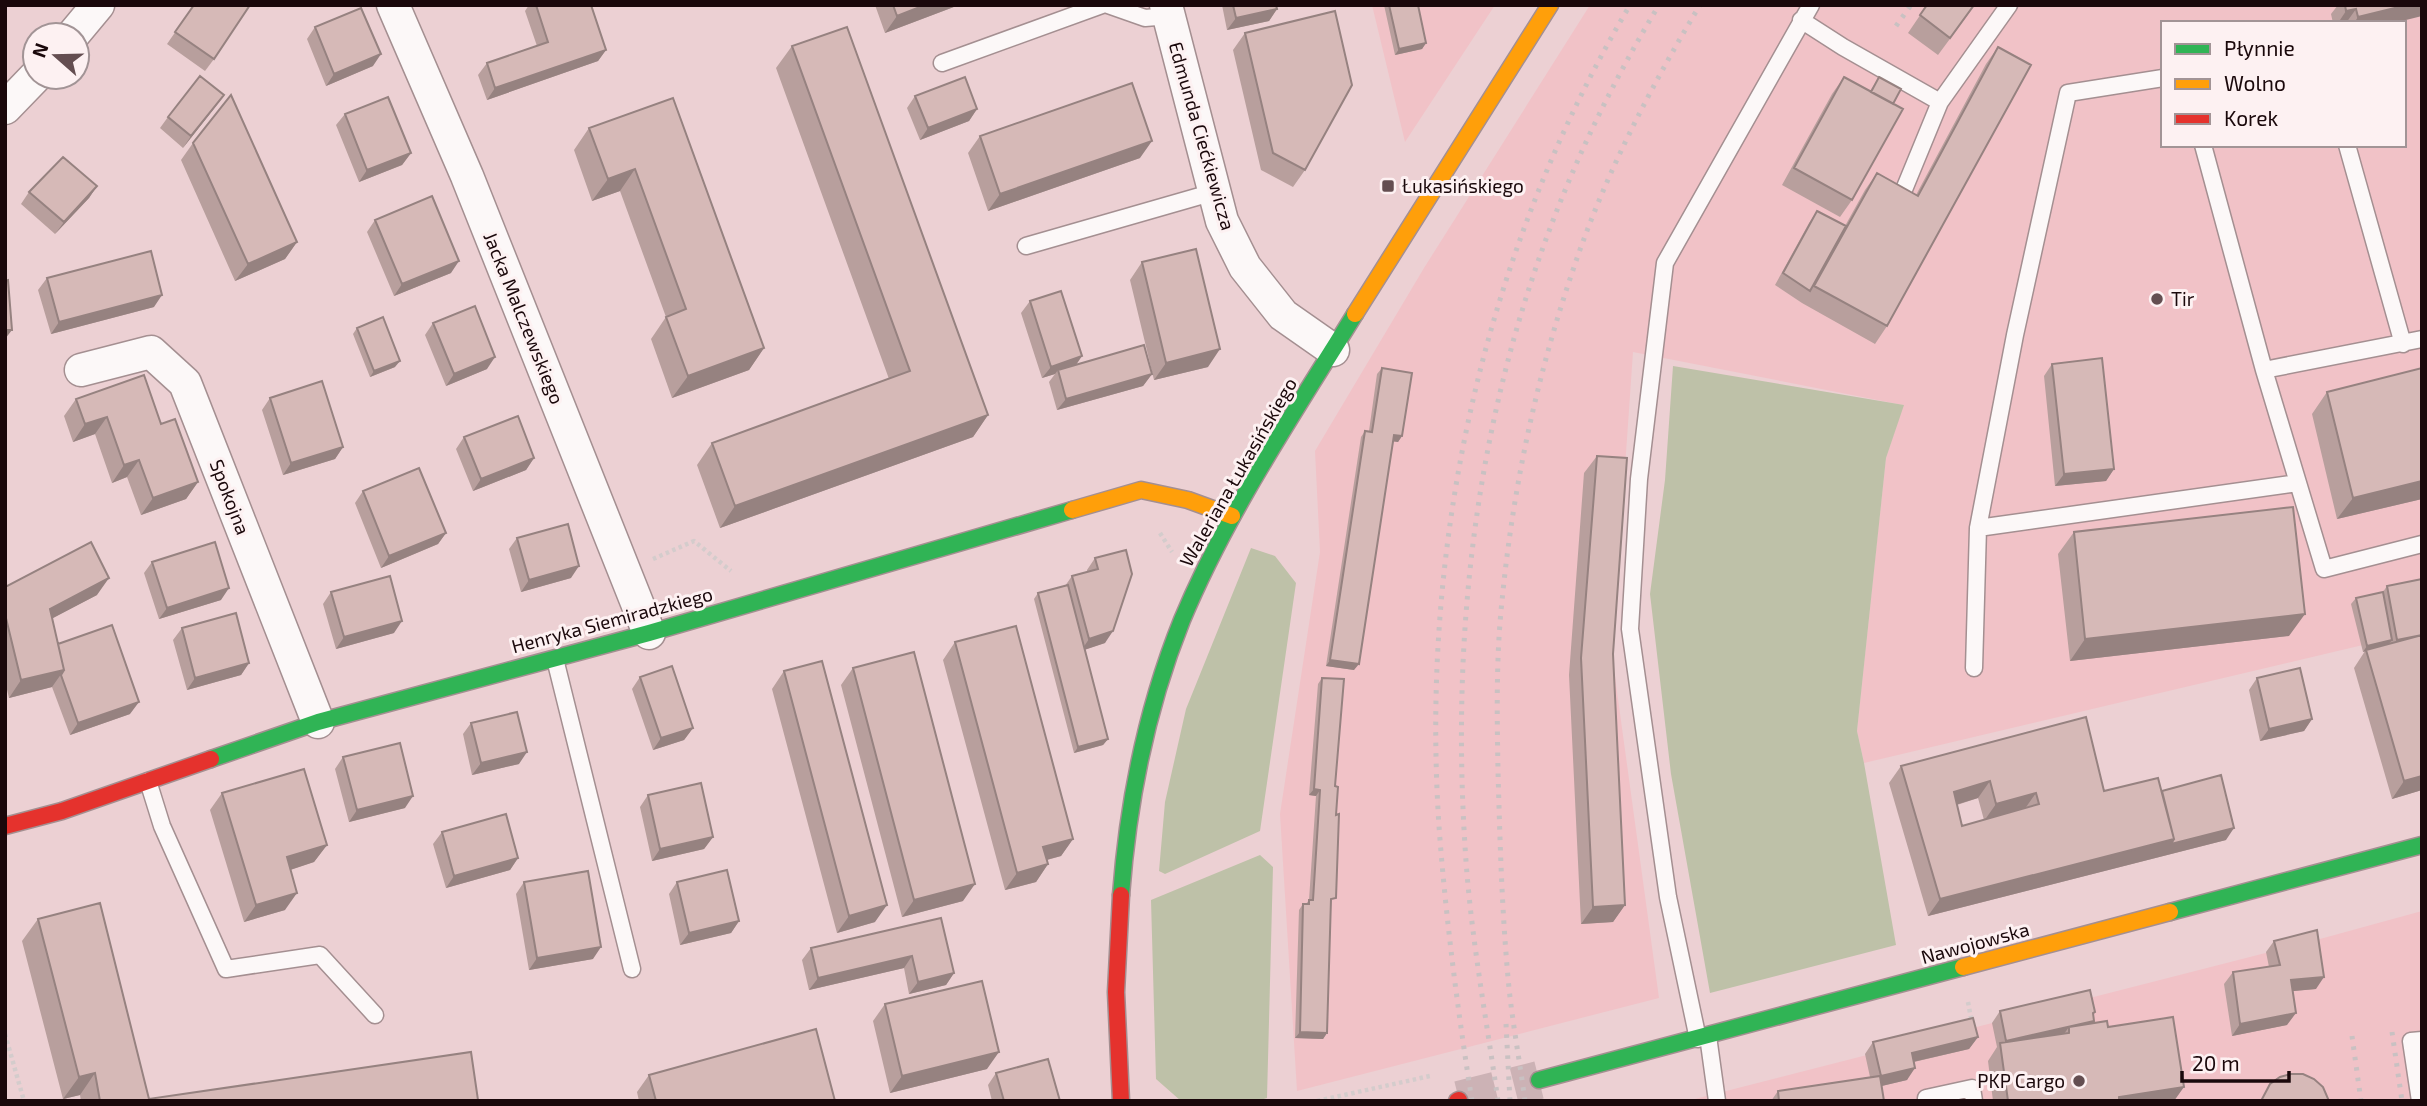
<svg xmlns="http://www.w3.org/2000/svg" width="2427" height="1106" viewBox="0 0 2427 1106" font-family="'Exo 2',sans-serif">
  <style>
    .built { fill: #f1c2c7; fill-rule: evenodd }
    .green { fill: #bec1a8 }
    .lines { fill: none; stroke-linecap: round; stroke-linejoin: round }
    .secondary-tunnel { stroke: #ccb2b5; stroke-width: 38; stroke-dasharray: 38 19; stroke-linecap: butt }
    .lane-casing { stroke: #a48f91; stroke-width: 19 }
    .street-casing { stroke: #a48f91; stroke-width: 35 }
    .fast-casing { stroke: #a48f91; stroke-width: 19 }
    .slow-casing { stroke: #a48f91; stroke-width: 19 }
    .jam-casing { stroke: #a48f91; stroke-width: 19 }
    .path { stroke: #d4cccc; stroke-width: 4.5; stroke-dasharray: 3.5 3.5; stroke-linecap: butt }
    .lane { stroke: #fcf8f8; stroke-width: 16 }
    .street { stroke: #fcf8f8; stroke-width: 32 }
    .fast { stroke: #30b455; stroke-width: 16 }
    .slow { stroke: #ff9f0a; stroke-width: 16 }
    .jam { stroke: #e5322d; stroke-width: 16 }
    .rail { stroke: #c9c1c2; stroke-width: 5; stroke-dasharray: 3.5 7; stroke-linecap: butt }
    .wall { fill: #b89f9d; fill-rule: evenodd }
    .shaded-wall { fill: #968280 }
    .building { fill: #d6b9b7; stroke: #968280; stroke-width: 2; fill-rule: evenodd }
    .poi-dot { fill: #644e51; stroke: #fdf1f2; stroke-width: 2.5 }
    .labels { text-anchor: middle; stroke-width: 6; stroke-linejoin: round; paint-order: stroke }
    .street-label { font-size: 19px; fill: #1a080b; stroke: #fdf1f2 }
    .poi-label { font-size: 19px; fill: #1a080b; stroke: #fdf1f2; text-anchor: start }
  </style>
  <rect width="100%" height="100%" fill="#ecd0d3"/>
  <path class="built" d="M1372 5H1495L1405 142Z
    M1590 5H2422V631L1864 763 1857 731 1876 550 1886 458 1903 405 1633 352 1612 655 1659 998 1297 1091 1280 814 1320 552 1315 451 1424 268ZM2163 23H2404V145H2163Z
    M2422 911V1101H1687L2309 942Z"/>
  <path class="green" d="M1673 366 1904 405 1886 458 1857 731 1864 763 1896 945 1710 993 1671 774 1650 594 1665 480Z
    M1251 548 1275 556 1296 583 1260 831 1165 874 1159 871 1165 802 1186 709Z
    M1260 855 1273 867 1267 1098 1257 1101H1181L1156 1079 1151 900Z"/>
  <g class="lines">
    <path class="secondary-tunnel" d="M1459 1100 1539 1080"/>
    <defs>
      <path id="lane" d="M1108 5 1145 18 1169 16
        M1801 20 1843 47 1940 102 2009 5
        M942 63 1102 5
        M2203 145 2264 370 2324 569 2422 544
        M2347 145 2403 344
        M1903 192 1940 102
        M1026 246 1214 192
        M2264 370 2422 339
        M1978 528 2298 483
        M555 659 632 969
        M1974 668 1978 528 2015 335 2068 93 2163 78
        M148 781 162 826 226 969 320 955 375 1015
        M1708 1036 1717 1101
        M1698 1039 1668 897 1630 629 1639 479 1665 263 1811 5
        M1926 1101V1098L1972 1088 1974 1101
        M2420 1101 2411 1041 2422 1040"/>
      <path id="street" d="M393 5 467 176 649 633
        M1166 5 1222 221 1245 267 1283 315 1333 350
        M73 35 98 5
        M5 108 35 77
        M81 370 151 352 185 383 318 722"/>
      <path id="fast" d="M211 759 318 722 649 633 1072 510
        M1121 895C1128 802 1147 707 1182 620 1227 512 1294 413 1355 314
        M2170 912 2422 845
        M1539 1080 1963 967"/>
      <path id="slow" d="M1355 314 1550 5
        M1072 510 1141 490 1188 500 1232 516
        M1963 967 2170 912"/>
      <path id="jam" d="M5 826 62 811 211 759
        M1121 895 1116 992 1121 1101
        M1457 1101 1459 1100"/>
    </defs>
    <use href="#lane" class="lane-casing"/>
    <use href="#street" class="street-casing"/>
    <use href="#fast" class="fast-casing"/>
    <use href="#slow" class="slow-casing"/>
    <use href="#jam" class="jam-casing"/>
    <path class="path" d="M1160 533 1172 552
      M653 559 694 541 731 571
      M1968 1002 1972 1024
      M5 1034 24 1101
      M1317 1101 1430 1076"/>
    <use href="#lane" class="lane"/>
    <use href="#street" class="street"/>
    <use href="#fast" class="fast"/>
    <use href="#slow" class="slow"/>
    <use href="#jam" class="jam"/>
    <path class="rail" d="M1896 26 1911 5
      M1506 1024 1510 1101
      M2392 1032 2402 1101
      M2352 1036 2361 1101
      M1472 1101C1459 1019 1448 935 1441 852 1416 560 1480 258 1630 5
      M1498 1101C1486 1016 1470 932 1465 846 1446 547 1502 263 1659 5
      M1525 1101C1520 1063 1513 1026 1509 988 1502 916 1500 844 1498 771 1497 715 1496 657 1502 601 1513 487 1537 375 1574 267 1605 175 1650 88 1700 5"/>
  </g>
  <path class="wall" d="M194 5 214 59 205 71 167 44Z
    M529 5H591L606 50 598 61 487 100 478 75 487 63 537 46 525 11Z
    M875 5H959L885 33Z
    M1222 5H1276L1277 9 1269 21 1227 30Z
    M1384 5H1418L1426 43 1422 49 1395 55Z
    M1927 5H1975L1938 55 1908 33Z
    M2338 5H2422L2394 23H2333L2331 14Z
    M315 27 373 66 326 86 307 39Z
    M1245 33 1305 170 1293 187 1261 170 1233 50Z
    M792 46 988 415 973 437 720 528 697 465 712 443 889 379 776 68Z
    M1998 47 1887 326 1875 344 1802 303 1775 285 1809 223 1817 211 1845 226 1865 190 1877 173 1916 195 1986 64Z
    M1844 77 1870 91 1879 77 1893 104 1852 200 1840 217 1782 185 1832 94Z
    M915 96 977 109 969 121 920 140 907 108Z
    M673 98 764 348 749 370 672 398 651 339 666 317 620 191 592 201 574 150 589 128Z
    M215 107 183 148 160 128 168 117Z
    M345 114 411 153 402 165 359 182 336 125Z
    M980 136 1140 158 988 211 968 153Z
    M193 143 297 242 285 259 235 281 181 160Z
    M97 186 89 198 55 234 21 204 29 192Z
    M375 220 451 273 394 296 367 232Z
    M1142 262 1208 367 1154 380 1130 280Z
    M47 278 154 307 51 334 38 290Z
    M1030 301 1076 365 1152 374 1143 386 1057 410 1049 382 1055 374 1042 378 1021 313Z
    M433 323 487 369 446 386 425 335Z
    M357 328 395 367 370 377 353 334Z
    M2052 364 2114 469 2106 481 2055 486 2044 376Z
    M1382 368 1402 436 1398 442 1393 441 1354 670 1326 666 1361 437 1365 431H1369L1377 374Z
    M2422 368V499L2337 519 2312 414 2327 392Z
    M270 398 343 447 335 459 283 475 262 410Z
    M76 399 161 424 198 482 186 499 141 515 127 477 112 483 95 434 73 442 64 416Z
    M464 437 534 458 526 470 473 491 456 449Z
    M1597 456 1613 654 1625 905 1613 922 1581 924 1569 675 1584 473Z
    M363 491 446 533 438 544 381 568 355 503Z
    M2074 532 2289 636 2070 661 2058 554Z
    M517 538 571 578 521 592 509 549Z
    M1126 550 1105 643 1084 650 1108 739 1103 745 1074 753 1034 599 1038 593 1065 586 1072 576 1087 572V570L1095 558Z
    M152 562 221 600 159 619 144 573Z
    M2422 579V790L2392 799 2354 668 2365 651 2363 652 2351 604 2356 598 2383 592 2387 586Z
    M5 587 97 595 52 618 58 644 130 714 70 735 52 687 9 698 5 681Z
    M331 592 394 633 336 649 323 604Z
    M182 628 249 663 241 675 187 690 173 640Z
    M955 642 1073 839 1061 856 1047 860 1048 864 1036 882 1005 890 943 660Z
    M853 668 963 901 902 917 841 685Z
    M784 671 875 922 837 933 772 689Z
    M640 677 693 728 684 740 653 750 632 689Z
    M1322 678 1335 786 1327 1033 1323 1039 1295 1038 1299 910 1303 904H1306L1309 900 1316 796 1309 795 1318 684Z
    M2257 678 2312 719 2304 731 2260 741 2249 690Z
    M471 723 519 764 472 775 463 734Z
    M343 757 405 808 349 822 335 769Z
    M1901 766 2104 791H2162L2226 840 1928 916 1889 783ZM1978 798 1984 820 1962 826 1957 805Z
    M222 793 327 845 314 862 290 870 285 910 244 922 210 810Z
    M648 795 713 837 704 849 652 861 640 807Z
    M442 832 518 858 510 870 446 888 433 844Z
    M524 882 593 959 529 970 516 894Z
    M677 882 739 921 731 933 680 945 669 894Z
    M941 918 954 973 946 985 909 994 904 968 809 990 802 960 811 948Z
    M38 919 149 1099 477 1101H81L80 1095 63 1099 22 941Z
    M2274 941 2316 989 2292 991 2287 1025 2232 1036 2224 984 2233 972 2269 967 2266 952Z
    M885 1004 987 1069 890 1093 873 1021Z
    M2000 1011 2093 1015 2092 1024 2108 1027 2174 1101H1993L1988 1061 1997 1047 1992 1023Z
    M1978 1037 1969 1049 1914 1062 1907 1080 1882 1086 1884 1101H1771L1778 1091 1870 1077 1865 1054 1873 1042Z
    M996 1073 1060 1101H992L988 1085Z
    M649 1075 835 1101H639L637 1092Z"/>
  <path class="shaded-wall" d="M925 5H959L885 33 897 16Z
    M2407 5H2422V16L2394 23H2354L2358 17Z
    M1277 9 1269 21 1227 30 1236 18Z
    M2356 9 2346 23H2338L2346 11Z
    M1426 43 1422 49 1395 55 1399 49Z
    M606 50 598 61 487 100 495 88Z
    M381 54 373 66 326 86 334 74Z
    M224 95 215 107 183 148 191 136Z
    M977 109 969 121 920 140 928 128Z
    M1152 141 1140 158 988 211 1000 194Z
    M411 153 402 165 359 182 367 170Z
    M635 169 620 191 592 201 608 179Z
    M97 186 89 198 55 234 64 222Z
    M297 242 285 259 235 281 248 264Z
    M459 261 451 273 394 296 402 284Z
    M162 295 154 307 51 334 59 322Z
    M5 330H12L5 339Z
    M764 348 749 370 672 398 688 376Z
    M1220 349 1208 367 1154 380 1166 363Z
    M1082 356 1074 368 1058 370 1055 374 1042 378 1051 367Z
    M495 357 487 369 446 386 454 374Z
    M400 361 395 367 370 377 374 371Z
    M1152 374 1143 386 1057 410 1066 399Z
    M988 415 973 437 720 528 735 506Z
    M107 417 95 434 73 442 85 424Z
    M1394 435 1402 436 1398 442 1390 441Z
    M343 447 335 459 283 475 291 463Z
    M534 458 526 470 473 491 481 479Z
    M139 460 127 477 112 483 124 465Z
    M2114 469 2106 481 2055 486 2064 474Z
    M2422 481V499L2337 519 2353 498Z
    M198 482 186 499 141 515 153 498Z
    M446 533 438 544 381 568 389 556Z
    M579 566 571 578 521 592 529 580Z
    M109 578 97 595 38 626 50 609Z
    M229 588 221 600 159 619 167 608Z
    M2305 614 2289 636 2070 661 2085 639Z
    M402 621 394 633 336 649 344 637Z
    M1113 631 1105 643 1081 651 1089 639Z
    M2392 640 2387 646 2363 652 2367 646Z
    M1330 660 1359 664 1354 670 1326 666Z
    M249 663 241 675 187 690 195 678Z
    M64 670 52 687 9 698 21 680Z
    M139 702 130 714 70 735 78 723Z
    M2312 719 2304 731 2260 741 2269 729Z
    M693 728 684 740 653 750 661 738Z
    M1108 739 1103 745 1074 753 1078 747Z
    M527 752 519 764 472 775 481 763Z
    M2422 776V790L2392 799 2404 781Z
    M1990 781 1978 798 1942 809 1954 792Z
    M1314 789 1320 790 1316 796 1309 795Z
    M2036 793 2024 810 1984 821 1996 804Z
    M413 796 405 808 349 822 357 810Z
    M2234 828 2226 840 1928 916 1940 899 2174 839Z
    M713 837 704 849 652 861 660 849Z
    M1073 839 1061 856 1031 864 1043 847Z
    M327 845 314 862 275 875 287 857Z
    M518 858 510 870 446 888 454 876Z
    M1048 864 1036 882 1005 890 1017 873Z
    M975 884 963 901 902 917 914 900Z
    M297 893 285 910 244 922 256 905Z
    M887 905 875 922 837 933 849 916Z
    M1625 905 1613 922 1581 924 1593 907Z
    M739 921 731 933 680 945 689 933Z
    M601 947 593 959 529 970 537 958Z
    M912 956 904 968 809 990 818 978Z
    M954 973 946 985 909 994 918 982Z
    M2324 977 2316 989 2282 992 2291 980Z
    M2095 1012 2088 1022 2094 1021 2086 1033H2069V1027L2061 1038 2000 1049 2006 1041Z
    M2296 1013 2287 1025 2232 1036 2240 1024Z
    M1300 1032 1327 1033 1323 1039 1295 1038Z
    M1978 1037 1969 1049 1904 1064 1912 1053Z
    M999 1052 987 1069 890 1093 902 1076Z
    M1915 1068 1907 1080 1873 1088 1881 1076Z
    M95 1073 80 1095 63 1099 79 1077Z
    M2184 1087 2174 1101H2116L2119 1097Z"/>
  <path class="building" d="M194 5H250L214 59 175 32Z
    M536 5H591L606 50 495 88 487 63 548 42Z
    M893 5H925L897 16Z
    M1233 5H1276L1277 9 1236 18Z
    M1389 5H1418L1426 43 1399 49Z
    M1927 5H1974L1950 38 1920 15Z
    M2345 5H2407L2358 17 2356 9 2346 11Z
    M361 8 381 54 334 74 315 27Z
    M1335 11 1352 85 1305 170 1273 153 1245 33Z
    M847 27 988 415 735 506 712 443 910 371 792 46Z
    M1998 47 2031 65 1887 326 1814 286 1877 173 1918 196Z
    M200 76 224 95 191 136 168 117Z
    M965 77 977 109 928 128 915 96Z
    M1844 77 1903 109 1852 200 1794 168Z
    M1879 77 1901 89 1893 104 1871 92Z
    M1132 83 1152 141 1000 194 980 136Z
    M231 95 297 242 248 264 193 143Z
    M388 97 411 153 367 170 345 114Z
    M673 98 764 348 688 376 666 317 686 309 635 169 608 179 589 128Z
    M63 157 97 186 64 222 29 192Z
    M432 196 459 261 402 284 375 220Z
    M1817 211 1846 226 1810 291 1783 273Z
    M1196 249 1220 349 1166 363 1142 262Z
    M151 251 162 295 59 322 47 278Z
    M8 280 12 330H5V281Z
    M1061 291 1082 356 1051 367 1030 301Z
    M475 306 495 357 454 374 433 323Z
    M383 317 400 361 374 371 357 328Z
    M1144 345 1152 374 1066 399 1058 370Z
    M2102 358 2114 469 2064 474 2052 364Z
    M1382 368 1412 373 1402 436 1394 435 1359 664 1330 660 1365 431 1372 432Z
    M2422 368V481L2353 498 2327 392Z
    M144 375 161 424 175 419 198 482 153 498 139 460 124 465 107 417 85 424 76 399Z
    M322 381 343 447 291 463 270 398Z
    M518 416 534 458 481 479 464 437Z
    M1597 456 1627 458 1613 654 1625 905 1593 907 1581 658Z
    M419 468 446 533 389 556 363 491Z
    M2293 507 2305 614 2085 639 2074 532Z
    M568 524 579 566 529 580 517 538Z
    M91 542 109 578 50 609 64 670 21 680 5 614V587Z
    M215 542 229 588 167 608 152 562Z
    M1126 550 1132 574 1113 631 1089 639 1072 576 1098 569 1095 558Z
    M390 576 402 621 344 637 331 592Z
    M2422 579V635L2397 640 2387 586Z
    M1068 585 1108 739 1078 747 1038 593Z
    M2383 592 2392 640 2367 646 2356 598Z
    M236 613 249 663 195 678 182 628Z
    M112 625 139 702 78 723 61 675 64 670 58 644Z
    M1016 626 1073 839 1043 847 1048 864 1017 873 955 642Z
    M2422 635V776L2404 781 2366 650Z
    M914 652 975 884 914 900 853 668Z
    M822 661 887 905 849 916 784 671Z
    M672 666 693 728 661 738 640 677Z
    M2300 668 2312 719 2269 729 2257 678Z
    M1322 678 1344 679 1335 786 1338 787 1336 815 1339 814 1336 898 1331 899 1327 1033 1300 1032 1303 904H1309V900H1313L1320 790 1314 789Z
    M517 712 527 752 481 763 471 723Z
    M2086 717 2104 791 2158 778 2174 839 1940 899 1901 766ZM1990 781 1996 804 2036 793 2039 804 1962 826 1954 792Z
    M400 743 413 796 357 810 343 757Z
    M304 769 327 845 287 857 297 893 256 905 222 793Z
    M2221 775 2234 828 2171 844 2174 839 2162 791Z
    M701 783 713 837 660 849 648 795Z
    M506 814 518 858 454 876 442 832Z
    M727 870 739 921 689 933 677 882Z
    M588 871 601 947 537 958 524 882Z
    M100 903 149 1099 471 1052 478 1100 100 1101 95 1073 79 1077 38 919Z
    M941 918 954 973 918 982 912 956 818 978 811 948Z
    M2317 930 2324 977 2291 980 2296 1013 2240 1024 2233 972 2280 965 2274 941Z
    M982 981 999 1052 902 1076 885 1004Z
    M2090 990 2095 1012 2093 1013 2094 1021 2006 1041 2000 1011Z
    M2173 1017 2184 1087 2119 1097V1101H2008L2000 1043 2069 1033V1027L2107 1021 2108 1027Z
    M1973 1018 1978 1037 1912 1053 1915 1068 1881 1076 1873 1042Z
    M816 1029 835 1101H656L649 1075Z
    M1048 1059 1060 1101H1004L996 1073Z
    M2291 1074H2303L2314 1079 2323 1087 2329 1101H2261L2270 1084 2280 1077Z
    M1880 1076 1884 1101H1779L1778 1091Z"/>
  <g class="poi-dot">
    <rect x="1381" y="179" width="14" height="14" rx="3.5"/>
    <circle cx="2157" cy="299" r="7"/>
    <circle cx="2079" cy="1081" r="7"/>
  </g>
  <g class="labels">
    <g class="street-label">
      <text transform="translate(1202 136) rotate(74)" y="7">Edmunda Ciećkiewicza</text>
      <text transform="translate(524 318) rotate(68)" y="7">Jacka Malczewskiego</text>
      <text transform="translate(1238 472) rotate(-60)" y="7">Waleriana Łukasińskiego</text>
      <text transform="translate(230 497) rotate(69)" y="7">Spokojna</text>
      <text transform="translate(612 620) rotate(-15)" y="7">Henryka Siemiradzkiego</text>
      <text transform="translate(1975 943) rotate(-15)" y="7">Nawojowska</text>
    </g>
    <g class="poi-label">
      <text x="1402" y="193">Łukasińskiego</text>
      <text x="2171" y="306">Tir</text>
      <text x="2065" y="1088" text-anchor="end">PKP Cargo</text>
    </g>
  </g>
  <rect width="2427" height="1106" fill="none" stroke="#1a080b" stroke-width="14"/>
  <rect x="2161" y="21" width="245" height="126" fill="#fdf1f2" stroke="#a29496" stroke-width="2"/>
  <rect x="2175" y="44" width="35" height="10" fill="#30b455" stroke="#a29496" stroke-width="2"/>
  <text x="2224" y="56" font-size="21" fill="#1a080b">Płynnie</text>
  <rect x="2175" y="79" width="35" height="10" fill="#ff9f0a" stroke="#a29496" stroke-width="2"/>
  <text x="2224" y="91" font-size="21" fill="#1a080b">Wolno</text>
  <rect x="2175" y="114" width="35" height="10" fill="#e5322d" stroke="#a29496" stroke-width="2"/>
  <text x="2224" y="126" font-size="21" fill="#1a080b">Korek</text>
  <g transform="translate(56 56) rotate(290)"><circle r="33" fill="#fdf1f2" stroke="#a29496" stroke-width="2"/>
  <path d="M0-5L12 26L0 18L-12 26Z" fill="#644e51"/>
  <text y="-10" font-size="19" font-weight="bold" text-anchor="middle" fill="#1a080b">N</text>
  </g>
  <path d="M2182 1071v10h107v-10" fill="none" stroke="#1a080b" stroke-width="3.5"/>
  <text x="2192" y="1071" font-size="21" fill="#1a080b" stroke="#fdf1f2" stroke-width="5" paint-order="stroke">20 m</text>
</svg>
